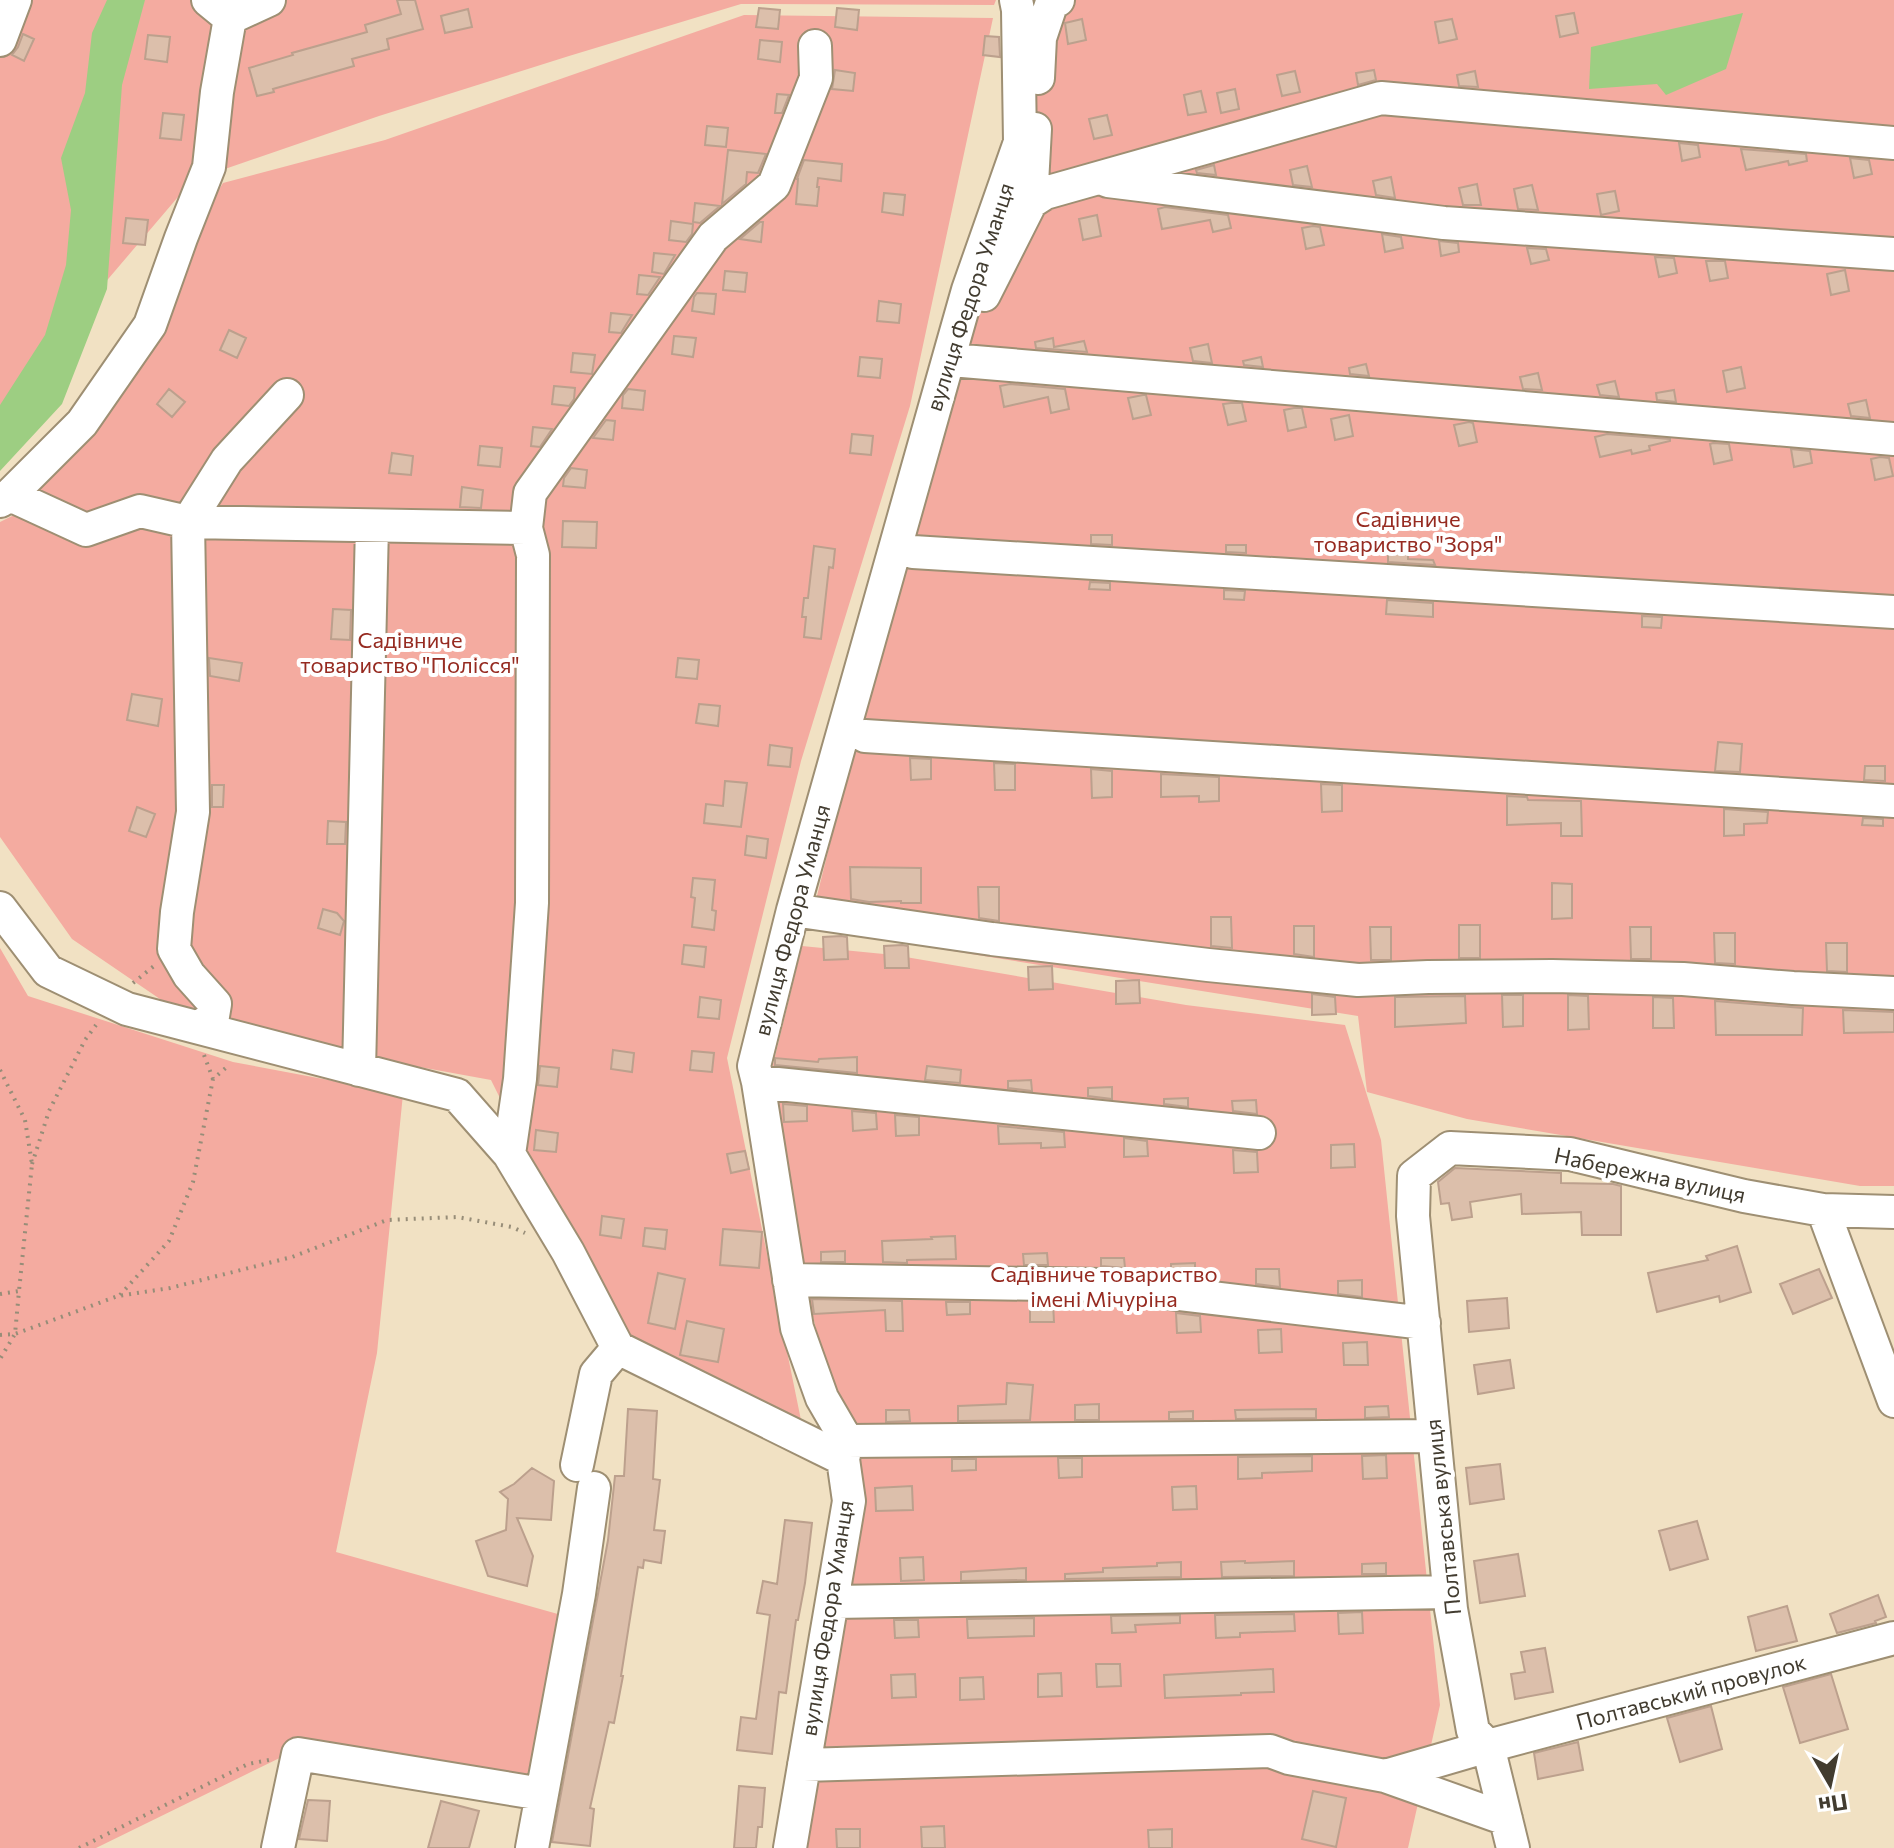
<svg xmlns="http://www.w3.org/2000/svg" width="1894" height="1848" viewBox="0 0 1894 1848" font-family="Commissioner,sans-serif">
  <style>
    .green { fill: #f4aba0 }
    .water { fill: #9dce82 }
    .building { fill: #dcbfab; stroke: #bca08d; stroke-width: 2 }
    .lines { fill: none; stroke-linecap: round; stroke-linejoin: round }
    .minor-casing { stroke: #9e8f73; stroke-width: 36 }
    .path { stroke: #978d78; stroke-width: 4; stroke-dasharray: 2 6; stroke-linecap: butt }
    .minor { stroke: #fff; stroke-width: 32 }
    .labels { text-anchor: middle; stroke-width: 8; stroke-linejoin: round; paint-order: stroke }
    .street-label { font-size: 22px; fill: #423c30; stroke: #fff }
    .park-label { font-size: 22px; fill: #962b21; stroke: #fff }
  </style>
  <rect width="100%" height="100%" fill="#f1e1c3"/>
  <path class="green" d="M0 0H996L994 5 741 4 569 56 379 116 222 170 195 177 0 406Z
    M1026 0H1894V1186H1860L1467 1119 1367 1092 1358 1016 809 928 968 290 1020 142Z
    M744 15 993 18 910 406 801 761 727 1058 802 1425 622 1344 491 1080 201 1027 72 939 0 837V522L20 512 223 183 385 140Z
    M802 946 894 955 1186 1005 1345 1025 1381 1140 1440 1705 1408 1848H797L861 1508 796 1249 770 1077Z
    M0 948 28 996 233 1062 403 1094 377 1353 336 1552 572 1618 538 1791 296 1750 96 1848H0Z"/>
  <path class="water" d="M107 0H145L122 85 107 289 62 404 0 471V405L45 335 66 265 71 210 61 158 85 93 92 33Z
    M1743 13 1726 69 1666 95 1657 84 1589 89 1591 47Z"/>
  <path class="building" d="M397 0H415L423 29 387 39 389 49 352 59 354 66 273 89 274 92 257 96 249 68 293 55 292 53 367 32 365 25 401 14Z
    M759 8 780 10 778 29 756 27Z
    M837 8 859 10 857 30 835 27Z
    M468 9 472 27 445 33 441 16Z
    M1574 13 1578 33 1560 37 1556 16Z
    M1082 19 1086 40 1068 44 1065 23Z
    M1452 19 1457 39 1439 43 1435 22Z
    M23 34 34 39 24 61 12 55 18 47Z
    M148 35 170 37 167 62 145 59Z
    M985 36 999 37 1000 57 983 55Z
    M760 40 782 42 780 62 758 59Z
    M835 70 855 73 853 91 832 89Z
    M1374 70 1376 80 1358 85 1356 73Z
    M1295 71 1300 92 1282 96 1277 75Z
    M1475 71 1478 87 1459 86 1457 75Z
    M1235 89 1239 109 1221 113 1217 93Z
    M1201 91 1206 112 1188 115 1184 95Z
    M777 94 789 95 782 113H775Z
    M163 113 184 115 181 140 160 138Z
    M1107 115 1112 135 1094 139 1089 119Z
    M707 126 728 128 726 147 705 145Z
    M1679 143 1698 145 1700 157 1682 161Z
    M1741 149 1806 154 1807 161 1789 165 1788 161 1746 170Z
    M728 150 766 154 758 173 747 172 746 184 722 204Z
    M1850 158 1869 160 1872 174 1854 178Z
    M804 160 842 164 841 181 818 178 817 187H819L817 206 796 204 798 179H797Z
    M1214 165 1216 175 1197 173 1196 170Z
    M1307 166 1312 187 1293 185 1290 170Z
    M1391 177 1395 198 1376 195 1373 181Z
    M1477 184 1481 205H1463L1459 188Z
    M1532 185 1538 210 1518 209 1514 189Z
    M1615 191 1619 211 1601 215 1597 194Z
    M884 193 905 195 903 215 882 212Z
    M695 203 720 206 700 223 693 222Z
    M1165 207 1228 215 1231 228 1213 232 1210 220 1162 229 1158 209Z
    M1097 215 1101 236 1083 240 1079 219Z
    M126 218 148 220 145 245 123 243Z
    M671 221 693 224 692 234 686 242 669 240Z
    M760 222H763L761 242 740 239Z
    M1313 226 1320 227 1324 245 1306 249 1302 228Z
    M1382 234 1401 237 1403 248 1385 252Z
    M1439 241 1458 243 1459 252 1441 256Z
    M1527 248 1546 249 1549 260 1531 264Z
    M654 253 675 255 664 274 652 272Z
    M1655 257 1674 258 1677 273 1659 277Z
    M1706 261H1725L1728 278 1710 281Z
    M1845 270 1849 291 1831 295 1827 274Z
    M725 271 747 273 745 292 723 290Z
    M639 275 660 277 648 295 637 294Z
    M697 293 716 294 714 314 692 311 694 297Z
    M879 301 901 304 899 323 877 321Z
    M611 313 632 315 621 333 609 332Z
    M229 330 246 338 237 358 220 350Z
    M674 336 696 338 693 357 672 354Z
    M1053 338 1054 347 1084 341 1087 352 1036 348 1035 342Z
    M1208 344 1212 363 1193 361 1190 348Z
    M573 353 595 355 592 374 571 372Z
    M860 357 882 359 880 378 858 376Z
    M1261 357 1263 367 1244 365 1243 361Z
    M1366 364 1369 376 1350 374 1349 368Z
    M1741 367 1745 388 1727 392 1723 371Z
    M1538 373 1542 390 1523 389 1520 377Z
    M1615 381 1619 397 1600 395 1597 385Z
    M1010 384 1065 389 1069 409 1051 413 1048 397 1004 407 1000 386Z
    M554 386 575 388 574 399 569 406 552 404Z
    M169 389 185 402 172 417 157 404Z
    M628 389 645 391 643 410 622 408 623 395Z
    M1674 390 1676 402 1657 400 1656 393Z
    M1143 395H1146L1151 415 1133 419 1128 398Z
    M1866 400 1870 418 1851 416 1848 404Z
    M1231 403H1242L1246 421 1228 425 1223 404Z
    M1294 408H1302L1306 427 1288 431 1284 410Z
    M1349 415 1353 436 1335 440 1331 419Z
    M606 420 615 421 613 440 593 438Z
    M1469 422 1473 423 1477 442 1459 446 1454 425Z
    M533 427 552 429 540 447 531 446Z
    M852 434 873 436 871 455 850 453Z
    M1607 434 1670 439V441L1649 446 1650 450 1632 454 1631 450 1600 457 1595 437Z
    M1713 443 1729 444 1732 460 1714 464 1710 444Z
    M480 446 502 448 500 467 478 465Z
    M1791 449 1810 451 1812 463 1794 467Z
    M392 453 413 456 411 475 389 473Z
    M1880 457 1889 458 1893 476 1875 480 1871 459Z
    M571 468 587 470 585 488 563 486 564 478Z
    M462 487 483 490 481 508 460 507Z
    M563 521 597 522 596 548 562 547Z
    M1091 535H1112V545L1091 544Z
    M1226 545H1246V553L1226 552Z
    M814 546 835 549 833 568 829 567 821 639 804 637 806 617H802L804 598H808Z
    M1388 554H1408V559L1433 560 1435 565 1388 562Z
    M1090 582 1110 583V590L1089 589Z
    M1224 590 1245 591 1244 600 1224 599Z
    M1387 600 1433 603V617L1386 614Z
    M333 609 351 610 350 640 331 639Z
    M1642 616 1662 617 1661 628 1642 627Z
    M209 658 242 663 239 681 210 676Z
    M678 658 699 660 697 679 676 677Z
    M132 694 162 699 158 726 127 720Z
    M699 704 720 706 718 726 696 723Z
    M1718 742 1742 744 1740 772 1715 771Z
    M770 745 792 748 790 767 768 765Z
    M910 758 931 759V779L911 780Z
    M994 763 1015 764V790H995Z
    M1865 766H1885V781L1864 780Z
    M1091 769 1112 771V797L1092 798Z
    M1161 774 1219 777V801L1199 802V796L1161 797Z
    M725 781 747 783 741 827 704 823 706 804 723 806Z
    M1321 784 1342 785V811L1322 812Z
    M212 785H224L223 807H212Z
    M1507 796 1527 797 1528 800 1581 801 1582 836H1561V823L1507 825Z
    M137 807 155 814 146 837 129 831Z
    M1724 809 1768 812 1767 823 1744 824V835L1724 836Z
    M1863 818 1883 819V826L1862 825Z
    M328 821 346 822 345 844H327Z
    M747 836 768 839 766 858 745 855Z
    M850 867 921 868V903H901V901L869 902 851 899Z
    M693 878 715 880 712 910 716 911 714 930 692 927 695 898 691 897Z
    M1552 883 1572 884V918L1552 919Z
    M978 887H999V921L979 918Z
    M323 909 337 913 344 921 340 935 318 928Z
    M1211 917H1231L1232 948 1211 946Z
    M1459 925H1480V958H1459Z
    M1294 926H1314V957L1294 954Z
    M1370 927H1391V960H1371Z
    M1630 927H1651V959H1631Z
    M1714 933H1735V964L1715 963Z
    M841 936 847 937 848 959 824 960 823 937Z
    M1826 943H1847V972L1827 971Z
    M684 945 706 947 704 967 682 964Z
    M902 945 908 946 909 968H885L884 946Z
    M1052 966 1053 989 1029 990 1028 967Z
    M1139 980 1140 1003 1116 1004V981Z
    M1312 994 1335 997 1336 1014 1312 1015Z
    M1502 995H1523V1026L1503 1027Z
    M1568 995 1588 996 1589 1029 1568 1030Z
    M1465 996 1466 1023 1395 1027V997Z
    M700 997 721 1000 719 1019 698 1017Z
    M1653 997 1673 998 1674 1028H1653Z
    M1715 1001 1803 1008 1802 1035H1716Z
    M1843 1010 1894 1012V1032L1844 1033Z
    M613 1050 634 1053 632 1072 611 1069Z
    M692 1051 714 1053 712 1072 690 1070Z
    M857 1057V1073L775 1065V1058L818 1062 819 1059Z
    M540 1066 559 1068 557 1087 538 1085Z
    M927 1066 961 1070 960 1083 925 1080Z
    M1031 1080 1032 1091 1008 1088V1081Z
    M1112 1087V1099L1088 1096V1088Z
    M1188 1098V1107L1164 1104V1099Z
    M1256 1100 1257 1114 1233 1111 1232 1101Z
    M783 1104 807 1106V1121L784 1122Z
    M852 1111 876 1113 877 1129 853 1131Z
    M895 1115 919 1117V1135L896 1136Z
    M998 1126 1064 1132 1065 1147 1041 1148V1143L999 1144Z
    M536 1130 558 1133 556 1152 534 1150Z
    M1124 1138 1147 1141 1148 1156 1124 1157Z
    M1354 1144 1355 1167 1331 1168V1145Z
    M1233 1150 1257 1152 1258 1172 1234 1173Z
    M745 1151 749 1169 731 1173 727 1154Z
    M1455 1168 1561 1173V1183L1613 1184 1621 1186V1235H1582L1581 1212 1522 1214 1521 1194 1470 1202 1472 1217 1452 1220 1449 1203 1441 1204 1438 1182Z
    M602 1216 624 1219 621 1238 600 1235Z
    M645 1228 667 1230 665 1249 643 1246Z
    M723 1229 762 1232 759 1268 720 1265Z
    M955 1236 956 1259 907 1260V1263L883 1262 882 1241 932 1239 931 1237Z
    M1737 1246 1751 1292 1720 1302 1719 1296 1657 1312 1648 1273 1708 1260 1706 1256Z
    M845 1251V1262H821V1252Z
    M1047 1253 1048 1265H1024L1023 1254Z
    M1101 1258H1124L1125 1268 1101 1266Z
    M1195 1263V1277L1171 1274V1264Z
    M1256 1269H1279L1280 1287 1256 1284Z
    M1819 1269 1832 1298 1793 1314 1780 1284Z
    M658 1273 685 1279 675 1329 648 1323Z
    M1362 1280V1297L1338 1294V1281Z
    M1507 1298 1509 1328 1469 1332 1467 1301Z
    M812 1299 902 1301 903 1331H886L885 1310 814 1314Z
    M946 1302H970V1314L947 1315Z
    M1030 1303H1053L1054 1322H1030Z
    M1176 1313 1200 1316 1201 1332 1177 1333Z
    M687 1321 724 1329 718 1362 680 1355Z
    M1281 1329 1282 1352 1259 1353 1258 1330Z
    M1367 1342 1368 1365H1344L1343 1343Z
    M1510 1360 1514 1388 1478 1394 1474 1365Z
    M1007 1383 1033 1385 1030 1420 958 1421V1406L1006 1404Z
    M1099 1404V1420H1075V1405Z
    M1388 1406 1389 1417 1365 1418V1407Z
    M628 1409 657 1411 653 1479 660 1480 654 1530 665 1531 661 1563 644 1560 643 1568 638 1567 621 1676H623L614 1723 609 1722 590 1808 594 1809 590 1846 552 1842 608 1540 615 1476H624Z
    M1316 1409V1418L1236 1419 1235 1410Z
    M886 1410H909L910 1421 886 1422Z
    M1193 1411V1419H1169V1412Z
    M1386 1455 1387 1478 1363 1479 1362 1456Z
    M1312 1456V1471L1262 1473V1478L1238 1479V1457Z
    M1058 1458H1082V1477L1059 1478Z
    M952 1459H976V1470L952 1471Z
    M1500 1464 1504 1499 1470 1504 1466 1468Z
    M532 1468 554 1481 551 1520 517 1518 533 1556 527 1586 488 1576 476 1541 506 1530 508 1499 500 1492 514 1484Z
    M912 1486 913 1510 876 1511 875 1488Z
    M1196 1486 1197 1509 1173 1510 1172 1487Z
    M785 1520 812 1523 805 1583 798 1620H796L786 1693 779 1692 772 1754 737 1750 741 1717 756 1719 770 1615 757 1613 763 1581 777 1584Z
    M1697 1521 1708 1559 1670 1570 1659 1531Z
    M1518 1554 1525 1596 1480 1603 1474 1561Z
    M923 1557 924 1580 901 1581 900 1558Z
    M1245 1561V1563L1294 1561V1576L1222 1577 1221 1562Z
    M1181 1562V1577L1065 1579V1574L1103 1572V1568L1157 1566V1563Z
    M1386 1563V1574H1362V1564Z
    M1026 1568V1580L961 1581V1572Z
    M1878 1595 1886 1617 1875 1621 1876 1623 1837 1633 1830 1614Z
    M1787 1606 1797 1641 1756 1651 1748 1617Z
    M1362 1612 1363 1633 1339 1634 1338 1613Z
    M1294 1614 1295 1631 1240 1633V1637L1216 1638 1215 1615Z
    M1180 1615V1623L1135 1625 1136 1632 1112 1633 1111 1616Z
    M1034 1618V1636L968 1638 967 1619Z
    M894 1620H918L919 1637 895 1638Z
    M1545 1648 1553 1692 1515 1699 1511 1674 1525 1672 1521 1652Z
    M1096 1664H1120L1121 1686 1097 1687Z
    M1273 1669 1274 1692 1241 1693V1695L1165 1698 1164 1675Z
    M1061 1673 1062 1696 1038 1697V1674Z
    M915 1674 916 1697 892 1698 891 1675Z
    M1831 1674 1848 1729 1800 1743 1783 1687Z
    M983 1677 984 1699 960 1700V1678Z
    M1711 1706 1722 1749 1680 1762 1667 1718Z
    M1578 1742 1583 1770 1538 1779 1534 1753Z
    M739 1786 765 1788 762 1827H758L756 1848H734Z
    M1313 1791 1346 1798 1336 1847 1302 1839Z
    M308 1800 330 1801 327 1841 299 1839Z
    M441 1801 479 1811 469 1848H428Z
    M944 1826 945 1848H922L921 1827Z
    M836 1829H860V1848H837Z
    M1172 1829V1848H1149L1148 1830Z"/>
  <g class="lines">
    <defs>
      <path id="minor" d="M230 18 269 0
        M0 40 15 0
        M1038 78 1040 38 1052 2 1058 0
        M1108 181 1444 223 1894 254
        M1031 202 1045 193 1381 98 1894 143
        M984 295 1031 202 1035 129
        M951 360 1894 439
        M10 495 86 530 140 511 188 522 227 460 287 395
        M0 501 10 495 82 423 150 325 181 238 209 167 217 92 230 18 208 0
        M913 552 1894 612
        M865 736 1894 801
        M0 908 48 971 127 1009 457 1095 509 1154 568 1252 618 1348 843 1459
        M793 910 992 939 1208 965 1358 980 1428 977 1552 976 1683 979 1793 988 1894 993
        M201 1027 213 1016 215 1004 189 975 174 949 177 912 193 812 188 522 526 528
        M359 1070 372 526
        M758 1082 1259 1133
        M509 1154 520 1079 532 903 533 555 526 528 530 493 713 237 774 185 816 78 815 46
        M1823 1210 1894 1401
        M789 1280 1103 1285 1424 1323
        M847 1441 1434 1436
        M577 1465 596 1374 618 1348
        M833 1602 1449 1592
        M804 1765 1270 1751 1289 1758 1385 1776 1488 1746 1894 1638
        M1385 1776 1506 1819
        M278 1848 298 1754 542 1794
        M532 1848 579 1594 594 1488
        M790 1848 849 1501 843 1459 847 1441 822 1398 797 1328 758 1082 754 1066 793 910 951 350 968 290 1020 142 1018 10 1016 0
        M1513 1848 1488 1746 1473 1731 1451 1609 1413 1216 1414 1176 1450 1148 1570 1154 1744 1196 1823 1210 1894 1212"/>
    </defs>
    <use href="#minor" class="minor-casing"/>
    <path class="path" d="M133 983 154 966
      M204 1055 213 1079
      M0 1070 25 1120 32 1164 19 1291
      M32 1164 49 1111 85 1040 96 1025
      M0 1294 19 1291 15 1334 0 1359
      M120 1295 169 1241 193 1182 213 1079 229 1065
      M0 1335 15 1334 34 1327 118 1296 170 1288 292 1257 387 1220 457 1217 512 1227 525 1233
      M79 1848 248 1764 269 1760"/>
    <use href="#minor" class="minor"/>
  </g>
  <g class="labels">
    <g class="street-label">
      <text transform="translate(970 297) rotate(-72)" y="8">вулиця Федора Уманця</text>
      <text transform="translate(792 920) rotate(-75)" y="8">вулиця Федора Уманця</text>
      <text transform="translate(1650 1175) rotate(12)" y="8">Набережна вулиця</text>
      <text transform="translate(1443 1517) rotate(-96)" y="8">Полтавська вулиця</text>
      <text transform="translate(827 1618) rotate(-81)" y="8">вулиця Федора Уманця</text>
      <text transform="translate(1691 1692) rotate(-15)" y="8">Полтавський провулок</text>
    </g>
    <g class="park-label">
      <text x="1408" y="527">Садівниче<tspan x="1408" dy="25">товариство "Зоря"</tspan></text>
      <text x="410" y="648">Садівниче<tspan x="410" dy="25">товариство "Полісся"</tspan></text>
      <text x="1104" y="1282">Садівниче товариство<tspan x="1104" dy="25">імені Мічуріна</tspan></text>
    </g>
  </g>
  <g transform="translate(1830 1784) rotate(171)" stroke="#ffffff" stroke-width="6" paint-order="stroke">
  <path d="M0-6L14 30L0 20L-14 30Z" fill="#423c30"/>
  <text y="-12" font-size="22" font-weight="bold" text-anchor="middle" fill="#423c30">Пн</text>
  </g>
</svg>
